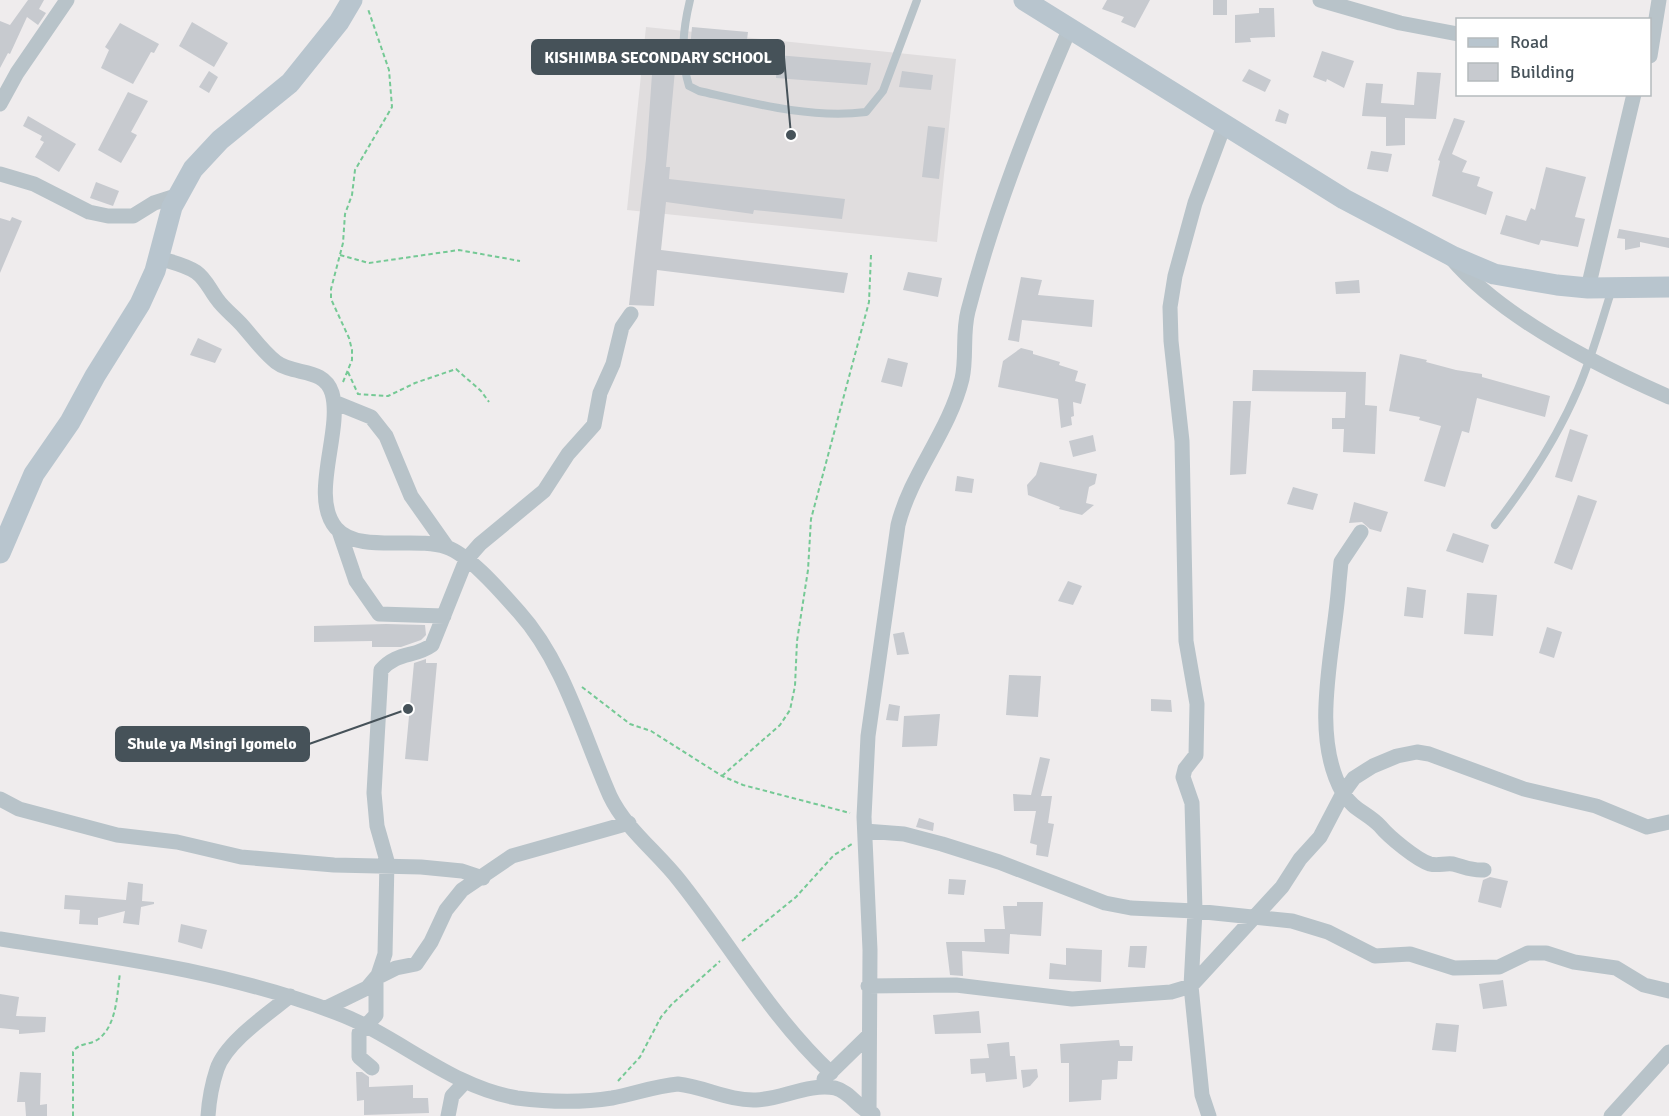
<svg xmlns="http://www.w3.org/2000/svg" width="1669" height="1116" viewBox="0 0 1669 1116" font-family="Signika,sans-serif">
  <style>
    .education { fill: #e0ddde }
    .building { fill: #c7cacf }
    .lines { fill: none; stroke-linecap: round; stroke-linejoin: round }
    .path { stroke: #75c995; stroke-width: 2; stroke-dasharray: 4.5 3; stroke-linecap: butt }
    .lane { stroke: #b8c3c9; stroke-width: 8 }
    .street { stroke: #b8c3c9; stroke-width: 15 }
    .secondary { stroke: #b8c5ce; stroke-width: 21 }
    .leader { fill: none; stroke: #465259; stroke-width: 2 }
    .callout-dot { fill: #465259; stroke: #fff; stroke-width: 2 }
    .callout { fill: #465259; stroke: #465259; stroke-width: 2 }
    .callout-label { font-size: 16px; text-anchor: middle; font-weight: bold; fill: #fff }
  </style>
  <rect width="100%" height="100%" fill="#efeced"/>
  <path class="education" d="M646 27 956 59 937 242 627 210Z"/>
  <path class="building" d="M28 0H44L39 9 46 13 38 25 27 17 10 54 8 53 0 68V21L10 25Z
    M1107 0H1150L1135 28 1121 22 1124 17 1102 9Z
    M1213 0H1227V15H1213Z
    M1259 8H1274L1275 37 1250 38 1251 42 1235 43V15L1259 13Z
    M192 22 228 43 214 67 179 46Z
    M120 23 159 44 154 53 151 52 133 84 101 68 109 50 105 47Z
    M692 27 748 32 745 55 690 49Z
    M654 46 677 49 666 167H670L669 179 845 199 842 219 754 210 753 214 666 202 661 250 848 273 844 293 657 270 654 306 629 305 646 159Z
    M1322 51 1354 61 1344 88 1327 79 1326 82 1313 77Z
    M777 55 871 63 867 85 776 78Z
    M1249 69 1271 80 1265 92 1242 81Z
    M209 71 218 77 209 93 199 87Z
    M902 71 933 75 931 90 899 87Z
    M1417 72 1441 73 1436 119 1405 118V145L1386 146V117L1362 116 1366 83 1383 84 1381 103 1414 105Z
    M128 92 148 101 131 132 137 135 121 163 98 150Z
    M1279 109 1289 114 1286 124 1275 121Z
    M28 116 76 144 59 172 35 157 44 142 40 140 42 136 23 126Z
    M1454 118 1465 121 1452 154 1467 161 1462 172 1480 177 1477 186 1493 192 1486 215 1432 196 1440 161 1438 160Z
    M928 126 945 128 939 179 922 177Z
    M1371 151 1392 154 1388 172 1367 169Z
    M1546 167 1586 177 1575 217 1585 219 1578 247 1541 240 1539 245 1500 234 1506 215 1526 221 1531 208 1535 210Z
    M96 182 119 191 113 206 90 198Z
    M12 217 22 221 0 273V218L10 221Z
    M1619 229 1669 238V248L1640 242V247L1625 250V239L1617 238Z
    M908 272 942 278 938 297 903 290Z
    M1021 277 1042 280 1038 295 1094 300 1092 327 1022 320 1019 342 1008 340Z
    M1359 280 1360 293 1336 294 1335 282Z
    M198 338 222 349 215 363 190 355Z
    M1021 348 1033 351V354L1060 362 1059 365 1078 371 1075 381 1086 384 1081 404 1073 402 1074 416 1071 417 1072 425 1061 428 1058 399 998 387 1003 361Z
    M1400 354 1427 360 1426 362 1456 370 1482 374V377L1550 396 1545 417 1477 398 1469 433 1462 431 1445 487 1424 481 1441 426 1419 420 1420 417 1389 411Z
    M888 358 908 363 902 387 881 382Z
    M1253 370 1366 372 1365 405 1377 406 1375 454 1343 452 1344 429H1332V418H1345L1346 392 1252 391Z
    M1233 401H1251L1246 474 1230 475Z
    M1570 429 1588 435 1572 482 1555 477Z
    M1093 435 1096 451 1073 457 1069 441Z
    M1040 462 1097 474 1095 484 1089 487 1086 503 1094 505 1082 515 1059 509 1060 507 1028 495 1027 485 1036 475Z
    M957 476 974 479 972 493 955 491Z
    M1293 487 1318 494 1313 510 1287 504Z
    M1578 495 1597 501 1572 570 1554 563Z
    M1354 502 1388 512 1381 532 1370 529 1362 522 1349 523Z
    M1453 533 1489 545 1483 563 1446 551Z
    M1068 581 1082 586 1073 605 1058 601Z
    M1407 587 1426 590 1423 618 1404 616Z
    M1467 593 1497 595 1493 636 1464 634Z
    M386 624 425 625 426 635 421 640 401 647H372V641L314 642V626Z
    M1547 627 1562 632 1554 658 1539 653Z
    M904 632 909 654 897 655 893 634Z
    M426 659V663H437L428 761 405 759 414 663Z
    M1009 675 1041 676 1038 717 1006 715Z
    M1151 699 1171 700 1172 712 1151 711Z
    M889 704 900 706 898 721 886 720Z
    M940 714 937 746 902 747 904 716Z
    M1040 757 1050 759 1041 796H1052L1048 823 1054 824 1048 857 1036 855 1037 845 1030 843 1036 811H1014L1013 794 1031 795Z
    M919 818 934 823 933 831 916 827Z
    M1490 877 1508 881 1501 908 1478 902 1483 880Z
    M949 879 966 880 964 895 948 894Z
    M128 882 143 884 142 901 154 902V904L141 907 139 925 123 923 125 911 98 918V925L79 924 80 910 64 909 65 895 126 900Z
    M1017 902H1043L1041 936 1010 934 1009 954 962 951 963 976 950 975 946 942H985L984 929H1005L1003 906H1017Z
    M181 924 207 930 202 949 178 942Z
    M1130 946H1147L1145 968 1128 967Z
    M1066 948 1102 950 1101 982 1049 979 1050 963 1066 965Z
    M1503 980 1507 1006 1483 1009 1479 984Z
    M0 994 19 997 16 1016 46 1017 45 1032 19 1034V1030L0 1028Z
    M979 1011 981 1033 935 1034 933 1015Z
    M1436 1023 1459 1025 1456 1052 1432 1050Z
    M1119 1040 1120 1046H1133L1132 1061H1118L1117 1079 1102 1080 1101 1100 1069 1102V1063H1061L1060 1044Z
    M1009 1042 1010 1056H1015L1017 1079 986 1082 985 1073 971 1074 970 1059 989 1058 987 1044Z
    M1037 1069 1038 1077 1030 1086 1023 1088 1021 1070Z
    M20 1072 41 1073 40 1105 47 1104V1116H26L25 1102H17Z
    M356 1072H362L369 1077V1087L413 1085V1098H428L429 1113 364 1115V1100L357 1101Z"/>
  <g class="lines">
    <path class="path" d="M340 255 369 263 459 250 520 261
      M348 372 358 394 388 396 415 383 456 369 481 391 489 402
      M343 382 352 360V350L349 338 331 299V289L343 243 345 214 352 195 355 170 392 107 389 70 368 9
      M582 687 630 724 651 731 722 776 743 785 850 813
      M722 776 780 725 790 710 795 686 797 641 808 570 811 519 869 302 871 255
      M742 941 796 897 834 855 852 844
      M618 1081 640 1057 661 1017 672 1004 720 961
      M73 1116V1052C78 1043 89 1045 97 1040 117 1027 117 994 120 973"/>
    <path class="lane" d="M690 0C683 29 680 57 689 86L699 91C752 103 811 119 866 112L883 91 917 0
      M1495 525C1527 484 1557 438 1578 389 1592 357 1601 323 1612 289"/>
    <path class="street" d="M1320 0 1400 23 1458 34
      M1650 56 1659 0
      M0 104 17 73 67 0
      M0 174 34 184 89 212 108 216H133L154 203 179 195
      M159 258C171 262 186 265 196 272 206 279 210 290 217 299 224 309 233 315 241 324 252 336 262 351 276 362 294 376 324 367 332 393 343 431 309 496 336 528 358 554 415 536 446 547 470 555 502 593 519 612 564 662 583 735 610 796 625 828 657 852 679 880 730 944 770 1016 831 1073
      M1451 258C1501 317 1598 366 1669 397
      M1588 288 1634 94
      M334 402 371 417 386 436 411 496 447 547
      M339 531 356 581 379 614 444 616
      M1361 532 1341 562 1339 582C1335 647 1309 734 1343 793 1353 810 1368 813 1380 826 1389 837 1417 860 1430 864 1438 866 1445 863 1453 864 1465 867 1472 871 1484 870
      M0 799 19 809 117 835 177 842 241 857 334 865 421 867 462 871 483 878
      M865 831 904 834 942 844 999 862 1105 903 1131 908 1195 911 1292 921 1328 932 1375 956 1410 954 1454 968 1499 967 1528 953H1546L1574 962 1616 968 1644 985 1669 991
      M0 939C116 957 226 971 337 1013 399 1036 450 1087 517 1098 549 1102 580 1103 612 1098 634 1094 655 1086 678 1084 705 1087 729 1101 756 1100 781 1099 810 1083 835 1088 851 1092 859 1110 873 1114
      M868 986 956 985 1072 999 1171 992 1191 986 1282 887 1300 859 1320 837 1343 793 1354 778 1373 766 1397 756 1417 752 1429 754 1524 789 1596 806 1647 827 1669 822
      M326 1008 367 988 378 975 385 954 387 861 377 826 374 793 381 670C398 651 414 658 432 645L466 560 480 544 544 491 568 454 594 425 600 393 613 364 622 327 631 314
      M372 1068 359 1057V1033L376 1015V978L396 968 416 964 431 942 446 910 462 890 512 856 629 823
      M824 1079 868 1036
      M208 1116C209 1101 212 1084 217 1069 226 1042 268 1014 290 996
      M448 1116 452 1096 465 1082
      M869 1116 870 950 864 817 868 736 898 525C911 473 949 432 962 379 967 357 962 334 968 311 993 214 1030 120 1070 28
      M1209 1116 1202 1095 1191 986 1195 911 1192 803 1183 777 1185 769 1196 755 1197 704 1186 641 1182 441 1171 341 1170 307 1175 276 1195 203 1225 123
      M1611 1116 1669 1052"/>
    <path class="secondary" d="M1024 0 1344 199 1454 257 1494 274 1557 285 1588 288 1669 287
      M0 553 34 474 70 422 95 376 140 304 155 271 172 207 193 169 220 140 290 83 339 22 352 0"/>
  </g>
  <path class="leader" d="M791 135L784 57M408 709L309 744"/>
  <g class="callout-dot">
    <circle cx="791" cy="135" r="6"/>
    <circle cx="408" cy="709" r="6"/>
  </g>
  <g class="callout">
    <rect x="532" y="40" width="252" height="34" rx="6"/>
    <rect x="116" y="727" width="193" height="34" rx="6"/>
  </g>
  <g class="callout-label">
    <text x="658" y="63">KISHIMBA SECONDARY SCHOOL</text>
    <text x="212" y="749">Shule ya Msingi Igomelo</text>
  </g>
  <rect x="1456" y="18" width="195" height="78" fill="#ffffff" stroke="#b5babd" stroke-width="1.5"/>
  <rect x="1468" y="38" width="30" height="9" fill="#b8c5ce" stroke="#b5babd" stroke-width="1.5"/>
  <text x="1510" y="48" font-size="18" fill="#465259">Road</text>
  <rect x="1468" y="63" width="30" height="18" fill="#c7cacf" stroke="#b5babd" stroke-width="1.5"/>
  <text x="1510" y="78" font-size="18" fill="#465259">Building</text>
</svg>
